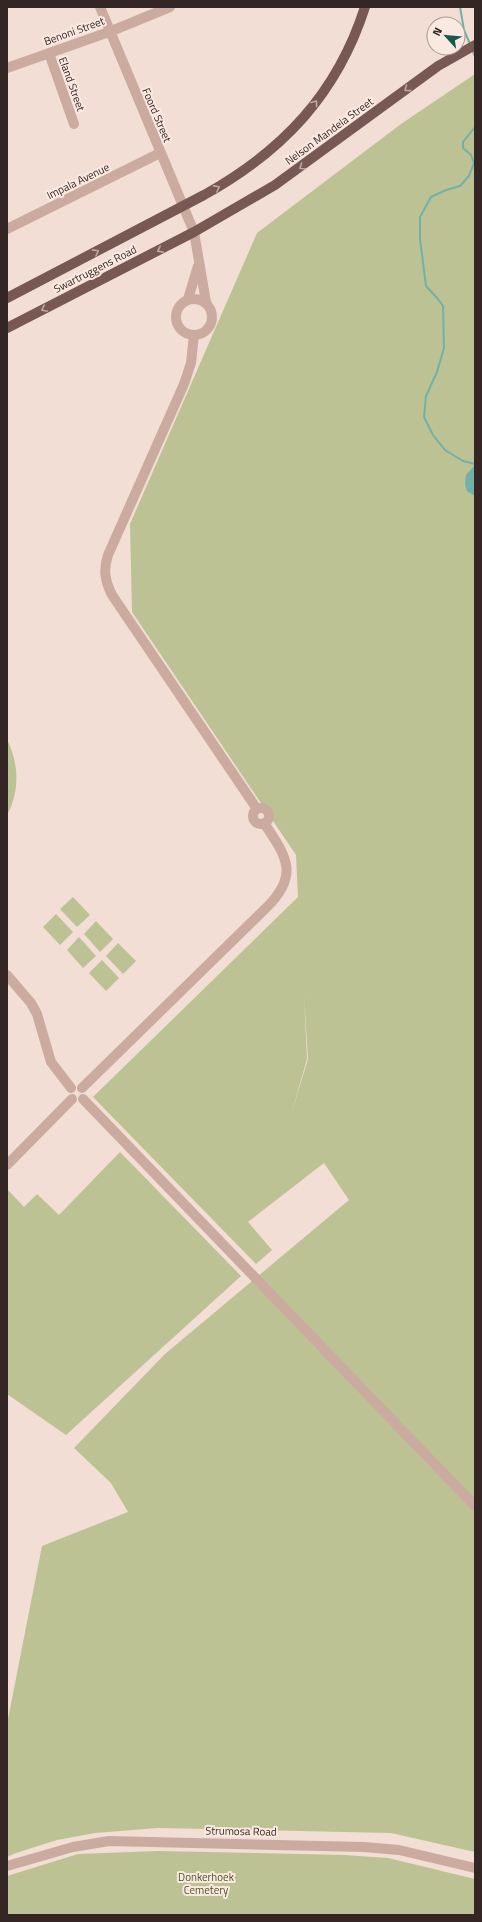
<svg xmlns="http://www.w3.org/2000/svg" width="482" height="1922" viewBox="0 0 482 1922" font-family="'Titillium Web',sans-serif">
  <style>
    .green { fill: #bcc294; fill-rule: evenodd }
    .water { fill: #72b1a7 }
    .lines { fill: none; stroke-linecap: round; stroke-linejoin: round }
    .stream { stroke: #72b1a7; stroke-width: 2 }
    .minor { stroke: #cbaba0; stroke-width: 10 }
    .major { stroke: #775853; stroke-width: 10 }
    .oneway { stroke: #bfa8a1 }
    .labels { text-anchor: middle; stroke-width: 4; stroke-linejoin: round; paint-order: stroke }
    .street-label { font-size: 11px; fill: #342624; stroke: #fae9e1 }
    .park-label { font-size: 11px; fill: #4c5426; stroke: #fae9e1 }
  </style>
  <rect width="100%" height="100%" fill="#f2ded4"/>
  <path class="green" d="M475 74V1852L391 1833 158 1828 95 1833 57 1840 16 1853 7 1857V1724L42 1546 128 1512 111 1483 74 1448 165 1354 349 1200 324 1163 248 1222 272 1250 256 1264 93 1097 298 897 296 855 132 612 130 524 257 233 401 124ZM304 996 308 1059 291 1115 307 1059Z
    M7 739C19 764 20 791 7 815Z
    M73 897 90 915 77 927 60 909Z
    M56 914 73 932 60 945 43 927Z
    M96 921 113 939 100 952 84 934Z
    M79 937 96 956 83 968 67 950Z
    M118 943 136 961 123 974 106 956Z
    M102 960 119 978 106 991 89 973Z
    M120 1152 241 1276 66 1435 7 1394V1189L24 1207 37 1194 59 1215Z
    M158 1851 345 1855 388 1858 475 1879V1915H7V1876L78 1854Z"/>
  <path class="water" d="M475 465V496L467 491 465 485 466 475Z"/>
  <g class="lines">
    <path class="stream" d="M460 7 464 30 470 44
      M472 50 475 56
      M475 127 463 142V148L471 155 474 163 469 176 460 186 446 190 431 197 420 217V239L426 286 438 299 443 306 444 348 437 372 426 396 424 417 433 435 445 450 463 461 475 464"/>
    <path class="minor" d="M100 7 194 232 206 302
      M49 53 74 124
      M7 68 109 32 170 7
      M7 229 160 153
      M176 317a18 18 0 1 1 36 0a18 18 0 1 1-36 0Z
      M188 299 198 266
      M194 335 191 363 184 384 108 555C103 570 105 581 112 595L257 809
      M253 816a8 8 0 1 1 16 0a8 8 0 1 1-16 0Z
      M7 975 31 1003 37 1014 51 1062 71 1088
      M82 1088 267 907C300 874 286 856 264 823
      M83 1099 475 1506
      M7 1165 72 1099
      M7 1866 73 1847 109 1841 364 1847 399 1850 475 1868"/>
    <path class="major" d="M7 298 204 195C283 151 337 94 365 7
      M7 328 194 232 275 185 438 66 475 45"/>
  </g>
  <defs><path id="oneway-chevron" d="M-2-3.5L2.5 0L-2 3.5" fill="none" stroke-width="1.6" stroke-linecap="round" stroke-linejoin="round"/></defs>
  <g class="oneway">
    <use href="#oneway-chevron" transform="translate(407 89) rotate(143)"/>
    <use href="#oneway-chevron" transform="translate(315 103) rotate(-53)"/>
    <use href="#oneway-chevron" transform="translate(302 167) rotate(145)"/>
    <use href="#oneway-chevron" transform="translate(217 188) rotate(-29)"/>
    <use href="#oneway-chevron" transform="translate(160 250) rotate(153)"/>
    <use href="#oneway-chevron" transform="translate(96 252) rotate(-28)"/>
    <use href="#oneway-chevron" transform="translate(44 309) rotate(153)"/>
  </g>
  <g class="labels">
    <g class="street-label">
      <text transform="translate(74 31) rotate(-20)" y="4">Benoni Street</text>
      <text transform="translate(72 84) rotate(70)" y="4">Eland Street</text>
      <text transform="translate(157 115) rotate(67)" y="4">Foord Street</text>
      <text transform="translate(329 131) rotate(-36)" y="4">Nelson Mandela Street</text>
      <text transform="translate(78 181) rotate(-26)" y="4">Impala Avenue</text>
      <text transform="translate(95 269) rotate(-27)" y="4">Swartruggens Road</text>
      <text transform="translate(241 1831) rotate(1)" y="4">Strumosa Road</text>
    </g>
    <g class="park-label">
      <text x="206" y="1881">Donkerhoek<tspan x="206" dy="13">Cemetery</tspan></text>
    </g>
  </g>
  <rect width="482" height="1922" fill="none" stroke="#342624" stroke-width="16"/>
  <g transform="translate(446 36) rotate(297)"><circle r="19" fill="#fae9e1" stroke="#ab9b95"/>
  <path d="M0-3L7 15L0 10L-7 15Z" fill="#17584f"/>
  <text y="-6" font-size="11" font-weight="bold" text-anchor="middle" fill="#342624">N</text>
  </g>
</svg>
